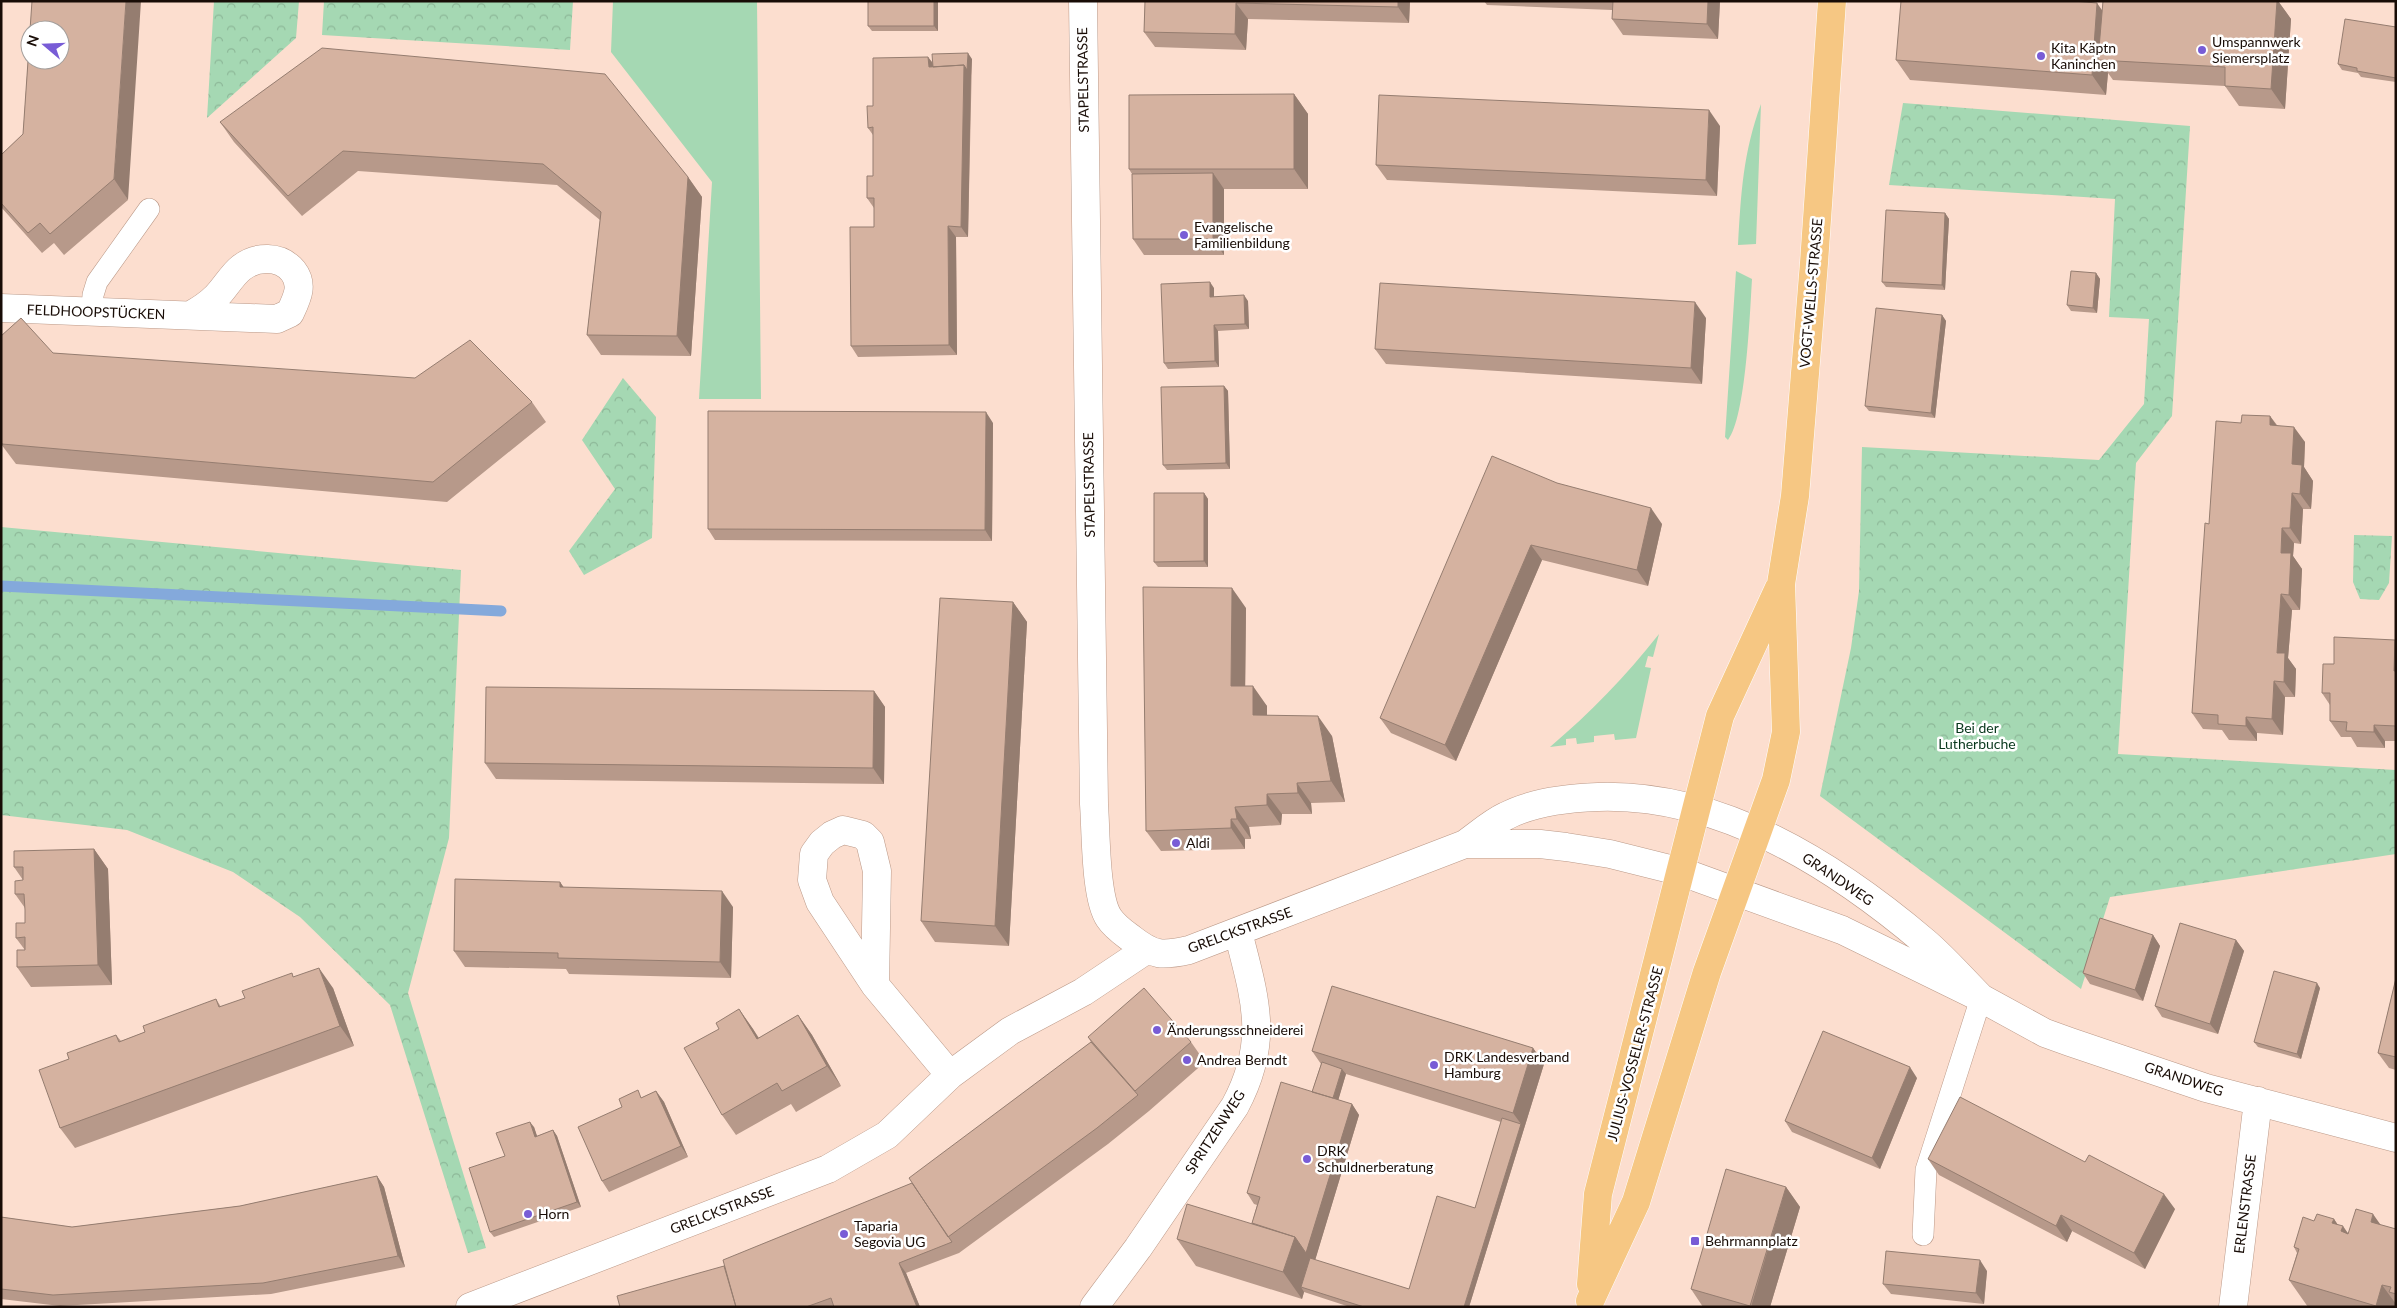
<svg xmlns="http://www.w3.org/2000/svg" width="2397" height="1308" viewBox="0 0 2397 1308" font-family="Lato,sans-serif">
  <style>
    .green { fill: #a5d8b3 }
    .park { fill: url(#park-crowns) }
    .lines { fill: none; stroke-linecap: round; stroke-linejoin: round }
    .stream { stroke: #84a9db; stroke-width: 11 }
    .service-casing { stroke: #b98; stroke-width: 22 }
    .minor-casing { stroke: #b98; stroke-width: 29 }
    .primary-casing { stroke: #fff; stroke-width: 29 }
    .service { stroke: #fff; stroke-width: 21 }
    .minor { stroke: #fff; stroke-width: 28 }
    .primary { stroke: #f6c783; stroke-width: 28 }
    .wall { fill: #b7998a; fill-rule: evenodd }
    .shaded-wall { fill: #957d70 }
    .building { fill: #d5b2a0; stroke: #957d70 }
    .poi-dot { fill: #785cd6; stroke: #fff; stroke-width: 2 }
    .labels { text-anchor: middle; stroke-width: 5; stroke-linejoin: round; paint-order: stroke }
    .poi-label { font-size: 14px; fill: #180c06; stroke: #fff; text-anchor: start }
    .street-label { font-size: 14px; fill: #180c06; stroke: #fff }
    .park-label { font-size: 14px; fill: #08371c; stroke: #fff }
  </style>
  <defs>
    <pattern id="park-crowns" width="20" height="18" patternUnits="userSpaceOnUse" patternTransform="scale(1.25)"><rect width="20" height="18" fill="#a5d8b3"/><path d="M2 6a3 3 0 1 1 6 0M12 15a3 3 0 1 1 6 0" fill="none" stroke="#8db898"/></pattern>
  </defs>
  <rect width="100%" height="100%" fill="#fcdecf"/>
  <path class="green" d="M613 1H757L761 399H699L712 182 611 52Z
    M1761 104 1756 244 1738 245C1741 193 1743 153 1761 104Z
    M1736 271 1752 279C1750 312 1746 417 1728 440L1725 437Z
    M1659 634 1653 657 1648 656 1645 667 1651 668 1636 738 1615 740 1614 734 1594 736V742L1577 744 1576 738 1566 739V745L1550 747C1591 712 1625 677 1659 634Z"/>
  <path class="park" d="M214 1H299L296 38 207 118Z
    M324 1H573L570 50 322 35Z
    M1903 103 2190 126 2172 416 2136 463 2118 754 2396 770V854L2110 897 2081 989 1820 796 1851 648 1859 591 1862 447 2099 460 2144 404 2149 319 2109 317 2115 199 1889 185Z
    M623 378 656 417 652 538 584 575 569 551 615 489 582 440Z
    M1 527 461 570 449 838 408 993 486 1248 468 1253 390 1005 300 917 233 872 127 830 1 815Z
    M2354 535 2392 536 2389 583 2379 600 2360 599 2353 582Z"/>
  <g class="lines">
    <path class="stream" d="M1 586 501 611"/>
    <defs>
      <path id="service" d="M92 311 93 295 97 282 149 209
        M1923 1235 1926 1170 1981 998"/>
      <path id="minor" d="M1083 1 1094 804C1096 830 1095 898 1109 918 1115 927 1124 933 1132 939 1154 956 1162 956 1189 950L1465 844C1478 835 1491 823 1506 816 1533 802 1568 798 1598 797 1721 793 1834 865 1925 942 1945 959 1963 980 1981 998
        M1 308 277 319 290 313C297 298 304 285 293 271 280 255 256 256 241 268 232 275 225 288 216 297 209 304 200 310 191 315
        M1465 844H1540L1566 847 1610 854 1682 872 1842 930 1981 998 2045 1033 2070 1042 2206 1088 2396 1138
        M875 985 877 871 870 842 863 835 843 830 832 835 822 843 814 854 812 880 820 902 875 985 950 1075
        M470 1307 828 1169 887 1135 950 1075 1010 1031 1083 992 1146 950
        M1094 1307 1138 1248 1235 1106C1270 1041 1255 999 1238 932
        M2233 1307 2258 1101"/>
      <path id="primary" d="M1591 1284 1598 1194 1720 716 1778 590
        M1590 1301 1636 1202 1707 972 1776 780 1786 732 1781 584 1795 496 1814 263 1832 1"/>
    </defs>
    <use href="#service" class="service-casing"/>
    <use href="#minor" class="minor-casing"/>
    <use href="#primary" class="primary-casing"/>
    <use href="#service" class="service"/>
    <use href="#minor" class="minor"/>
    <use href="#primary" class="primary"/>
  </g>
  <path class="wall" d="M938 1V31H872L868 26Z
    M1145 1H1410L1409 23 1248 19 1246 50 1155 47 1144 32Z
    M1484 1H1720L1718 39 1623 35 1612 19V10L1487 5Z
    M2103 1H2278L2291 19 2285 109 2239 106 2225 86 2113 80 2108 73 2106 95 1910 80 1896 60 2089 2 2103 11Z
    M2396 27V82L2361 77 2358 73 2342 70 2338 64Z
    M30 32 128 200 64 255 54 243 42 253 1 207V155L23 134Z
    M928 57 933 63 972 59 968 237H956L957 355 858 357 851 346 874 227V208L867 198 873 176V135L868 128 873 106Z
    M1294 94 1308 114V189H1224V255H1144L1133 239 1132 174 1129 169Z
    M220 122 688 177 702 197 691 356 601 355 587 335 600 220 557 185 358 171 302 216 234 142Z
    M1720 126 1717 196 1387 180 1376 165Z
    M1945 213 1949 219 1945 290 1886 287 1882 282Z
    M2096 273 2100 279 2097 313 2071 311 2067 305Z
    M1214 288V297L1248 301 1249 329 1218 331 1219 367 1168 369 1164 363Z
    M1942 315 1946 321 1935 418 1869 411 1865 406Z
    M1706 318 1702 384 1386 364 1375 349Z
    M1 336 53 353 532 402 546 422 447 502 16 464 1 444Z
    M1224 386 1228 391 1230 469 1167 470 1163 465Z
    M2270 416 2277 425 2305 442 2304 467 2313 481 2311 509H2303L2301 544 2294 543 2293 556 2302 569 2300 610H2292L2288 658 2296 669 2295 697H2285L2283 735 2257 733V741L2229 740 2222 730 2203 729 2192 713 2209 524 2241 423Z
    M993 423 992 541 715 540 708 529Z
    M1557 483 1662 524 1648 586 1542 560 1456 761 1391 733 1380 718Z
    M1204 493 1208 499V567H1158L1154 562Z
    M1013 602 1027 622 1009 946 935 942 921 921Z
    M1246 608 1245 686 1267 706V715L1332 736 1345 802 1311 803 1312 814H1282L1281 825 1249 827 1251 839H1245V849L1161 851 1146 831Z
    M2396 641V741H2385V748L2357 747 2351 737H2341L2330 721V705L2322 693 2334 664Z
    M874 691 885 707 884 784 496 779 485 763Z
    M94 849 108 869 112 985 31 987 17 967 25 950 16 938 25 923V908L15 894 23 880 14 867Z
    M560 882 564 888 733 907 731 978 569 974 566 969 465 967 454 951Z
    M2153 935 2160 946 2143 1001 2090 984 2083 973Z
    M2236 940 2244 951 2218 1034 2162 1017 2155 1006Z
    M294 977 333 988 354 1046 75 1148 60 1128 69 1059 116 1035 121 1041 145 1032 216 999 221 1007 245 998Z
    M2396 978V1070L2389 1068 2378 1053Z
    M2320 988 2301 1059 2258 1047 2254 1042Z
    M739 1009 753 1029 759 1038 798 1015 812 1035 841 1086 796 1112 791 1104 736 1135 722 1115 719 1029Z
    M1088 1037 1191 1042 1205 1062 1149 1111 1108 1144 959 1253 906 1273 920 1307H620L724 1266 912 1183 1091 1042Z
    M1533 1048 1544 1064 1469 1307H1350L1304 1292 1302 1299 1196 1266 1177 1239 1252 1223 1257 1205 1254 1204 1247 1193 1312 1092 1321 1064 1312 1051ZM1346 1074 1501 1122 1475 1208 1409 1289 1315 1260 1359 1115 1352 1104 1338 1100Z
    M1917 1078 1880 1169 1792 1132 1785 1121Z
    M656 1091 664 1102 688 1157 609 1192 602 1181 622 1107 643 1097Z
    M534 1127 537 1136 553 1130 557 1136 581 1207 494 1237 490 1232 505 1156Z
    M1928 1159 2175 1209 2145 1269 2072 1231 2067 1242 1939 1175Z
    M377 1176 384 1187 405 1267 271 1294 60 1306 1 1299V1217L72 1227 240 1206Z
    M1786 1187 1800 1207 1770 1307H1703L1691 1289Z
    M2334 1219 2338 1225 2348 1233 2381 1225 2396 1229V1307H2308L2289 1280 2297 1253 2294 1247 2314 1221Z
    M1987 1271 1984 1304 1891 1294 1883 1284Z"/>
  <path class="shaded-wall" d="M126 1H141L128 200 114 179Z
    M934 1H938V31L934 26Z
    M1398 1H1410L1409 23 1398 7Z
    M1708 1H1720L1718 39 1707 24Z
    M2277 1H2278L2291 19 2285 109 2271 89Z
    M1236 3 1248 19 1246 50 1235 34Z
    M2097 3 2111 23 2098 60 2108 73 2106 95 2092 75Z
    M968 53 972 59 971 76 967 70Z
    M928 57 936 68 929 67Z
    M964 65 971 76 968 237 961 227Z
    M1294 94 1308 114V189L1294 169Z
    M1709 110 1720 126 1717 196 1706 180Z
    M1213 173 1224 189V255L1213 239Z
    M688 177 702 197 691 356 677 336Z
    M1945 213 1949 219 1945 290 1942 285Z
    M948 226 956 237 957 355 949 345Z
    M2096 273 2100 279 2097 313 2093 308Z
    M1210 282 1214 288V302L1210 297Z
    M1244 295 1248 301 1249 329 1245 324Z
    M1695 302 1706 318 1702 384 1691 368Z
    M1942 315 1946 321 1935 418 1931 413Z
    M1214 325 1218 331 1219 367 1215 361Z
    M1224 386 1228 391 1230 469 1226 463Z
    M986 412 993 423 992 541 985 530Z
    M2270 416 2281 432 2270 425Z
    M2294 427 2305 442 2304 467 2313 481 2311 509 2300 494 2292 464Z
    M1204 493 1208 499V567L1204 561Z
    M2292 493 2303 509 2301 544 2290 528Z
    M1651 508 1662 524 1648 586 1637 570Z
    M2282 528 2294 543 2293 556 2302 569 2300 610 2289 595 2281 553Z
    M1531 545 1542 560 1456 761 1445 745Z
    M1232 588 1246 608 1245 706 1231 686Z
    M2281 594 2292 610 2288 658 2296 669 2295 697 2284 682 2277 653Z
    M1013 602 1027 622 1009 946 995 926Z
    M2395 640 2396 641V674L2394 671Z
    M2274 681 2285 697 2283 735 2272 719Z
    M1253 686 1267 706V735L1253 715Z
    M874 691 885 707 884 784 873 768Z
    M1318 716 1332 736 1345 802 1331 781Z
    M2246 717 2257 733V741L2246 726Z
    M2374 725 2385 741V748L2374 732Z
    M1297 783 1311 803 1312 814 1298 793Z
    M1267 794 1282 814 1281 825 1267 805Z
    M1235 807 1249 827 1251 839 1237 819Z
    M1231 819 1245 839V849L1231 828Z
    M94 849 108 869 112 985 98 965Z
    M560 882 571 898 560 887Z
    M722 891 733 907 731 978 720 962Z
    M2153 935 2160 946 2143 1001 2135 990Z
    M2236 940 2244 951 2218 1034 2210 1024Z
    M319 968 333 988 354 1046 340 1026Z
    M2317 983 2320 988 2301 1059 2297 1054Z
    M739 1009 753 1029 771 1059 757 1039Z
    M798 1015 812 1035 841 1086 827 1066Z
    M1533 1048 1544 1064 1469 1307H1464L1521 1124 1513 1113Z
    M1910 1067 1917 1078 1880 1169 1872 1158Z
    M1342 1069 1346 1074 1336 1108 1332 1102Z
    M656 1091 664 1102 688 1157 681 1146Z
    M1352 1104 1359 1115 1314 1264 1301 1287 1304 1292 1302 1299 1283 1272 1295 1237Z
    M530 1122 534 1127 539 1142 535 1137Z
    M553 1130 557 1136 581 1207 577 1202Z
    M377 1176 384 1187 405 1267 398 1256Z
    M1786 1187 1800 1207 1770 1307H1751Z
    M2164 1194 2175 1209 2145 1269 2134 1253Z
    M2373 1214 2392 1241 2371 1222Z
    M2061 1215 2072 1231 2067 1242 2056 1226Z
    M2334 1219 2341 1230 2343 1226 2362 1254 2332 1223Z
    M1980 1260 1987 1271 1984 1304 1976 1293Z
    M899 1263 906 1273 920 1307H917Z
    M2382 1285 2396 1304V1307L2376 1306Z"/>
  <path class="building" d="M32 1H126L114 179 50 234 40 223 28 233 1 203V155L23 134 30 32V60H60V30H30Z
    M868 1H934V26H868Z
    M1145 1H1398V7L1236 3 1235 34 1144 32Z
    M1613 1H1708L1707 24 1612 19Z
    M1901 1H2073L2097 3 2092 75 1896 60Z
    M2103 1H2277L2271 89 2225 86V67L2098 60Z
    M2345 19 2396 27V78L2357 71V68L2338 64Z
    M322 48 605 74 688 177 677 336 587 335 601 212 543 164 343 151 288 196 220 122Z
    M968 53 967 70 964 65 933 67 932 54Z
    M928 57 929 67 964 65 961 227 948 226 949 345 851 346 850 227H874V198H867V176H873V127L868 128 867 106H873V58Z
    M1294 94V169H1129V95Z
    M1379 95 1709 110 1706 180 1376 165Z
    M1213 173V239H1133L1132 174Z
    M1886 210 1945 213 1942 285 1882 282Z
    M2071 271 2096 273 2093 308 2067 305Z
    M1210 282V297L1244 295 1245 324 1214 325 1215 361 1164 363 1161 284Z
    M1380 283 1695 302 1691 368 1375 349Z
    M1876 308 1942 315 1931 413 1865 406Z
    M21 318 53 353 415 378 470 340 532 402 433 482 2 444 1 442V336Z
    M1224 386 1226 463 1163 465 1161 387Z
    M708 411 986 412 985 530 708 529Z
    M2242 415 2270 416V425L2294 427 2292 464 2302 465 2300 494 2292 493 2290 528H2282L2281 553H2291L2289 595 2281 594 2277 653H2285L2284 682 2274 681 2272 719 2246 717V726L2218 724V715L2192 713 2205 523 2209 524 2216 421 2241 423Z
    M1492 456 1557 483 1651 508 1637 570 1531 545 1445 745 1380 718Z
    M1154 493H1204V561L1154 562Z
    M1143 587 1232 588 1231 686H1253V715L1318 716 1331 781 1297 783 1298 793 1267 794V805L1235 807 1237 819H1231V828L1146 831Z
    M940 598 1013 602 995 926 921 921Z
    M2334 637 2395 640 2394 671H2396V726L2374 725V732L2346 731 2347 722 2330 721V693H2322L2323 664H2334Z
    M486 687 874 691 873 768 485 763Z
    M94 849 98 965 17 967V950H25V937L16 938V923H25V910L24 894H15V881L23 880V867H14V851Z
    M455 879 560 882V887L722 891 720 962 558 958V953L454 951Z
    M2100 918 2153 935 2135 990 2083 973Z
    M2180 923 2236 940 2210 1024 2155 1006Z
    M319 968 340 1026 60 1128 39 1070 69 1059 67 1053 116 1035 119 1042 145 1032 143 1026 216 999 219 1007 245 998 242 991 292 973 293 977Z
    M2274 971 2317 983 2297 1054 2254 1042Z
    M2396 978V1057L2378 1053Z
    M1332 986 1533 1048 1513 1113 1312 1051Z
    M1144 988 1191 1042 1135 1091 1088 1037Z
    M739 1009 757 1039 798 1015 827 1066 782 1091 777 1083 722 1115 684 1048 719 1029 716 1023Z
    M1823 1031 1910 1067 1872 1158 1785 1121Z
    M1091 1042 1138 1095 1097 1128 948 1237 909 1178Z
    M1322 1062 1342 1069 1333 1098 1312 1092Z
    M1281 1082 1352 1104 1306 1253 1295 1237 1252 1223 1260 1197 1247 1193Z
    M638 1090 641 1098 656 1091 681 1146 602 1181 578 1127 622 1107 619 1099Z
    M1960 1097 2085 1162 2089 1155 2164 1194 2134 1253 2061 1215 2056 1226 1928 1159Z
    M1502 1118 1521 1124 1464 1307H1364L1301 1287 1310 1258 1409 1289 1437 1196 1475 1208Z
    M530 1122 535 1137 553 1130 577 1202 490 1232 469 1168 505 1156 496 1133Z
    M1726 1169 1786 1187 1750 1306 1691 1289Z
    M377 1176 398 1256 263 1283 53 1295 1 1289V1217L72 1227 240 1206Z
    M912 1183 952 1242 899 1263 917 1307H834L831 1298 806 1307H736L723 1260Z
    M1187 1204 1295 1237 1283 1272 1177 1239Z
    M2356 1209 2373 1214 2371 1222 2396 1229V1294L2389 1292 2391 1287 2382 1285 2376 1306 2289 1280 2299 1249 2294 1247 2303 1217 2314 1221 2317 1214 2334 1219 2332 1223 2343 1226 2341 1231 2348 1234Z
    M1886 1251 1980 1260 1976 1293 1883 1284Z
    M724 1266 736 1307H620L617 1296Z"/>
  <g class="poi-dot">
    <circle cx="2202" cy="50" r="5"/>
    <circle cx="2041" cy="56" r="5"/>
    <circle cx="1184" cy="235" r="5"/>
    <circle cx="1176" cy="843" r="5"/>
    <circle cx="1157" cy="1030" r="5"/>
    <circle cx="1187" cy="1060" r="5"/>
    <circle cx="1434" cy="1065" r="5"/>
    <circle cx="1307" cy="1159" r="5"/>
    <circle cx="528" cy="1214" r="5"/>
    <circle cx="844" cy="1234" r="5"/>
    <rect x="1690" y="1236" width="10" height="10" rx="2.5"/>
  </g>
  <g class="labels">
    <g class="poi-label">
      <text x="2212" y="47">Umspannwerk<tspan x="2212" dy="16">Siemersplatz</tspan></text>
      <text x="2051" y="53">Kita Käptn<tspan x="2051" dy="16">Kaninchen</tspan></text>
      <text x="1194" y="232">Evangelische<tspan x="1194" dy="16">Familienbildung</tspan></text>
      <text x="1186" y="848">Aldi</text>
      <text x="1167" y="1035">Änderungsschneiderei</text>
      <text x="1444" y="1062">DRK Landesverband<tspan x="1444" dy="16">Hamburg</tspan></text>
      <text x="1197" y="1065">Andrea Berndt</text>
      <text x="1317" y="1156">DRK<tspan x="1317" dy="16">Schuldnerberatung</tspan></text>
      <text x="538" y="1219">Horn</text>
      <text x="854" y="1231">Taparia<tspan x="854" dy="16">Segovia UG</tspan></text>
      <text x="1705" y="1246">Behrmannplatz</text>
    </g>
    <g class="street-label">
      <text transform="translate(1083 80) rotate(-91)" y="5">STAPELSTRASSE</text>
      <text transform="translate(1811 293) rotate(-85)" y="5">VOGT-WELLS-STRASSE</text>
      <text transform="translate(96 312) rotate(2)" y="5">FELDHOOPSTÜCKEN</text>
      <text transform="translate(1089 485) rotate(-91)" y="5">STAPELSTRASSE</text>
      <text transform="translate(1838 879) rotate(34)" y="5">GRANDWEG</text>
      <text transform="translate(1240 930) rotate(-20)" y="5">GRELCKSTRASSE</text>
      <text transform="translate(1635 1054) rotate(-75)" y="5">JULIUS-VOSSELER-STRASSE</text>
      <text transform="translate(2184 1079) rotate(18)" y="5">GRANDWEG</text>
      <text transform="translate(1215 1132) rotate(-57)" y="5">SPRITZENWEG</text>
      <text transform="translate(2245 1204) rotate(-83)" y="5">ERLENSTRASSE</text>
      <text transform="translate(722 1210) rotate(-21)" y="5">GRELCKSTRASSE</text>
    </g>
    <g class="park-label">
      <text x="1977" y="733">Bei der<tspan x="1977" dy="16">Lutherbuche</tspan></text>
    </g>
  </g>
  <rect width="2397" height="1308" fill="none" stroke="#180c06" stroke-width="5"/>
  <g transform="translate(45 45) rotate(289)"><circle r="24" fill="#ffffff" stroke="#a39e9b"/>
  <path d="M0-4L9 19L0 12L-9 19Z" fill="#785cd6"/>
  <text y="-8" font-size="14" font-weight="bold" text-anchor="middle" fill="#180c06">N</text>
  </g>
</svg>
